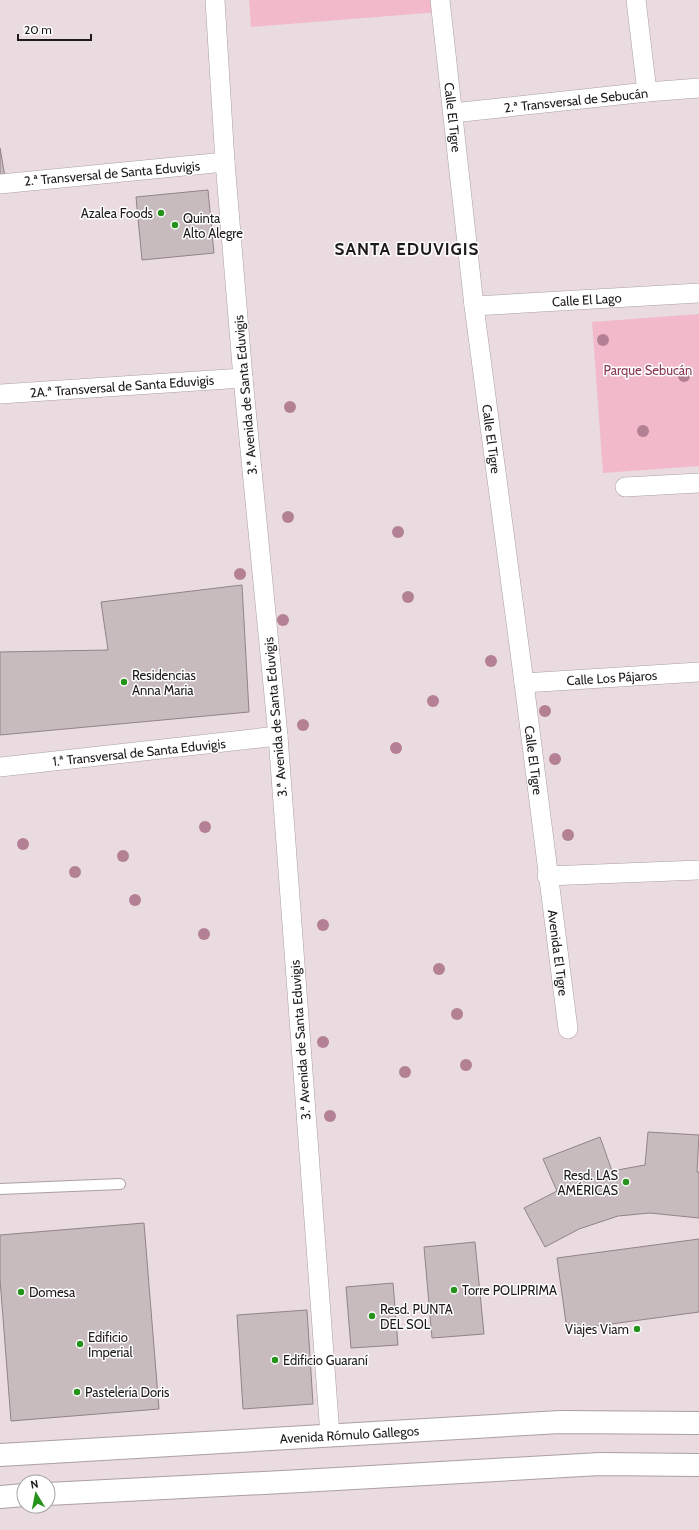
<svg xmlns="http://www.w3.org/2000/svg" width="699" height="1530" viewBox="0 0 699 1530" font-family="Cabin,sans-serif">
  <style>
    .green { fill: #f1b9ca }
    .building { fill: #c8bbbe; stroke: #918488 }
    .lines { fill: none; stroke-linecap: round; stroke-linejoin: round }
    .service-casing { stroke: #ab9fa2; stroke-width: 12 }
    .minor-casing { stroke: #ab9fa2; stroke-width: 20 }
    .primary-casing { stroke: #ab9fa2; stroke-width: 24 }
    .service { stroke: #fff; stroke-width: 10 }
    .minor { stroke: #fff; stroke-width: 19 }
    .primary { stroke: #fff; stroke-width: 22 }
    .tree { fill: #b48194 }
    .poi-dot { fill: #24921b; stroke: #fff; stroke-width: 1.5 }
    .labels { text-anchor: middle; stroke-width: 3; stroke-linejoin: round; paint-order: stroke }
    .street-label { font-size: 13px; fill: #1e1a1b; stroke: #fff }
    .poi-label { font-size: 13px; fill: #1e1a1b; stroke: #fff; text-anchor: start }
    .park-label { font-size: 13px; fill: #883856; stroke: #fff }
    .district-label { font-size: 17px; font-weight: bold; letter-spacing: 1px; fill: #1e1a1b; stroke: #fff }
  </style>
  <rect width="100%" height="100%" fill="#e9dbdf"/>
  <path class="green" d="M249 0H438L439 12 251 27Z
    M699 314V466L603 473 592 322Z"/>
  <path class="building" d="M0 148 5 177H0Z
    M208 190 214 253 142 260 136 197Z
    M242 585 249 712 0 735V652L108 650 101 602Z
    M648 1132 699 1135 697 1172H699V1218L650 1213 618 1216 579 1229 545 1247 524 1208 557 1191 543 1159 600 1137 612 1171 645 1165Z
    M144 1223 159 1409 11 1421 0 1279V1235Z
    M699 1239V1312L567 1330 557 1258Z
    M475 1242 484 1334 432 1338 424 1247Z
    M393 1283 398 1345 351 1348 346 1287Z
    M307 1310 313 1404 243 1409 237 1315Z"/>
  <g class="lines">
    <defs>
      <path id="service" d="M0 1189 120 1184"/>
      <g id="minor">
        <path d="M215 0 225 162 243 378 278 736 330 1435"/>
        <path id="s1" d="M440 0 474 306 524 683 568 1029"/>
        <path d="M636 0 647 92"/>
        <path d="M453 113 647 92 699 88"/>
        <path d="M0 184 225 162"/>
        <path id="s2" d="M474 306 699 293"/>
        <path d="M0 394 243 378"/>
        <path d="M625 487 699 483"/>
        <path id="s3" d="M524 683 699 672"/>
        <path d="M0 767 278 736"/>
        <path d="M547 876 699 870"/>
      </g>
      <g id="primary">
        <path id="s4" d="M0 1455 560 1422 699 1423"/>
        <path d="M48 1494 301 1481 600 1464 699 1465"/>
        <path d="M0 1497 24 1495"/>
      </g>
    </defs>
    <use href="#service" class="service-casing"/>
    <use href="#minor" class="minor-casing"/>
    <use href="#primary" class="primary-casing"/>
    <use href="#service" class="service"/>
    <use href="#minor" class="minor"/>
    <use href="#primary" class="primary"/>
  </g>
  <g class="tree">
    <circle cx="603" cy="340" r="6"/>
    <circle cx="684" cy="376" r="6"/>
    <circle cx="290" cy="407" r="6"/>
    <circle cx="643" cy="431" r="6"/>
    <circle cx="288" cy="517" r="6"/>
    <circle cx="398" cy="532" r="6"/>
    <circle cx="240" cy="574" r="6"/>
    <circle cx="408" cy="597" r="6"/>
    <circle cx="283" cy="620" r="6"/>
    <circle cx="491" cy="661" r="6"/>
    <circle cx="433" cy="701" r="6"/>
    <circle cx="545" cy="711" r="6"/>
    <circle cx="303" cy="725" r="6"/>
    <circle cx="396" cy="748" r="6"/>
    <circle cx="555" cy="759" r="6"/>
    <circle cx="205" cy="827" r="6"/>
    <circle cx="568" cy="835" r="6"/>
    <circle cx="23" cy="844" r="6"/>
    <circle cx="123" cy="856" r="6"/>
    <circle cx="75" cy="872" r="6"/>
    <circle cx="135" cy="900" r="6"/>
    <circle cx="323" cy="925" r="6"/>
    <circle cx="204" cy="934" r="6"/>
    <circle cx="439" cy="969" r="6"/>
    <circle cx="457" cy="1014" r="6"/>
    <circle cx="323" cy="1042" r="6"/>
    <circle cx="466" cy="1065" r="6"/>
    <circle cx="405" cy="1072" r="6"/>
    <circle cx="330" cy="1116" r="6"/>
  </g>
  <g class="poi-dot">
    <circle cx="161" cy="213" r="4"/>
    <circle cx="175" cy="225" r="4"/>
    <circle cx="124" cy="682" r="4"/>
    <circle cx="626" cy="1182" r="4"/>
    <circle cx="454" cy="1290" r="4"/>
    <circle cx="21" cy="1292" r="4"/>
    <circle cx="372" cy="1316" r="4"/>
    <circle cx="637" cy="1329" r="4"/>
    <circle cx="80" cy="1344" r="4"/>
    <circle cx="275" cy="1360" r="4"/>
    <circle cx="77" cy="1392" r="4"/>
  </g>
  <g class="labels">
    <g class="street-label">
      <text transform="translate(576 100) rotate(-6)" y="5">2.ª Transversal de Sebucán</text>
      <text dy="5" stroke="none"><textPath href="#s1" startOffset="118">Calle El Tigre</textPath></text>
      <text transform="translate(112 173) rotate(-5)" y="5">2.ª Transversal de Santa Eduvigis</text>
      <text dy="5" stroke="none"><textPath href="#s2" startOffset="113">Calle El Lago</textPath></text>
      <text transform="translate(122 386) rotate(-4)" y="5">2A.ª Transversal de Santa Eduvigis</text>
      <text transform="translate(245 395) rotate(-95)" y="5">3.ª Avenida de Santa Eduvigis</text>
      <text dy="5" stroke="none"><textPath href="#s1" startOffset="442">Calle El Tigre</textPath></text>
      <text dy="5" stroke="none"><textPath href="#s3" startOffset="88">Calle Los Pájaros</textPath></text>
      <text transform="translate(275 717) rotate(-95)" y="5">3.ª Avenida de Santa Eduvigis</text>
      <text transform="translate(139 752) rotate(-6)" y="5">1.ª Transversal de Santa Eduvigis</text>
      <text dy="5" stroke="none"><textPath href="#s1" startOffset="766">Calle El Tigre</textPath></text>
      <text dy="5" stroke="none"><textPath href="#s1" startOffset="960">Avenida El Tigre</textPath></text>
      <text transform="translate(300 1040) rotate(-94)" y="5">3.ª Avenida de Santa Eduvigis</text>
      <text dy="5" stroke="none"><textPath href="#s4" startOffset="350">Avenida Rómulo Gallegos</textPath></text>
    </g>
    <g class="poi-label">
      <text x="153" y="218" text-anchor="end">Azalea Foods</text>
      <text x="183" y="223">Quinta<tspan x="183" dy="15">Alto Alegre</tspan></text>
      <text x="132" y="680">Residencias<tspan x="132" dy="15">Anna Maria</tspan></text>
      <text x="618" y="1180" text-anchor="end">Resd. LAS<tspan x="618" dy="15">AMÉRICAS</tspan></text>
      <text x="462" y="1295">Torre POLIPRIMA</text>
      <text x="29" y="1297">Domesa</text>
      <text x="380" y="1314">Resd. PUNTA<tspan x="380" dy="15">DEL SOL</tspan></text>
      <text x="629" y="1334" text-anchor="end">Viajes Viam</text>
      <text x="88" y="1342">Edificio<tspan x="88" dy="15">Imperial</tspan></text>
      <text x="283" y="1365">Edificio Guaraní</text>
      <text x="85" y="1397">Pastelería Doris</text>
    </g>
    <g class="park-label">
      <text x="648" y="375">Parque Sebucán</text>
    </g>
    <g class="district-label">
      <text x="407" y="255">SANTA EDUVIGIS</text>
    </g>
  </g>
  <g transform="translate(36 1494) rotate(350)"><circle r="19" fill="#ffffff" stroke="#a5a3a4"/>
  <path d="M0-3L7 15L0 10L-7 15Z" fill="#24921b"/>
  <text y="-6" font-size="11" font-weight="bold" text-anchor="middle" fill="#1e1a1b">N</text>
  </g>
  <path d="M18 34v6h73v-6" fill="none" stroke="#1e1a1b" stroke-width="2"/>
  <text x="24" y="34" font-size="12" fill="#1e1a1b" stroke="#ffffff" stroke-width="3" paint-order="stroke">20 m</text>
</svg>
